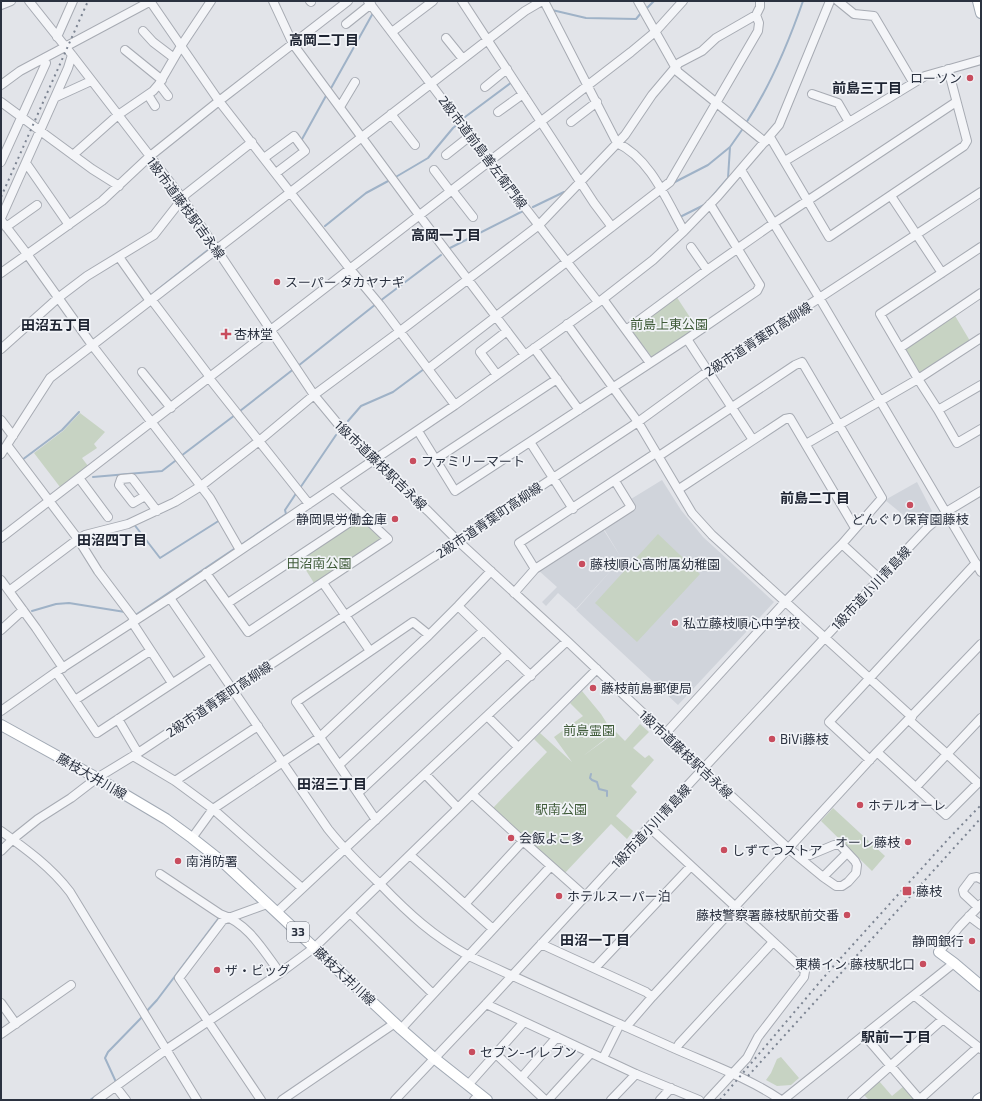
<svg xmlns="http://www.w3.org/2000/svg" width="982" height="1101" viewBox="0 0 982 1101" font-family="'Exo 2','Noto Sans JP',sans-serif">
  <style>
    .built { fill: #d0d4db }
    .green { fill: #c7d3c3 }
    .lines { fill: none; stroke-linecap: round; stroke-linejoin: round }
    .stream { stroke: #9fb2c7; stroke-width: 2 }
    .minor-casing { stroke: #a7abb3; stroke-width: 10 }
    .major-casing { stroke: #a1a9b4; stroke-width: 12 }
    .minor { stroke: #f4f5f8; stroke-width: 8 }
    .major { stroke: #fff; stroke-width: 10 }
    .rail { stroke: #7c8492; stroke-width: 2; stroke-dasharray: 2 4; stroke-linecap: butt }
    .poi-dot { fill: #c84d5e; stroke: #f1f3f7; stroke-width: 1.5 }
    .labels { text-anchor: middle; stroke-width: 3.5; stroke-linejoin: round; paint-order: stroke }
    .shield { fill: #f1f3f7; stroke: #666c77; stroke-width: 1 }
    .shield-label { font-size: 12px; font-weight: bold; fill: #2b3240 }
    .poi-label { font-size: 13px; fill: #2b3240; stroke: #f1f3f7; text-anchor: start }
    .street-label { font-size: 13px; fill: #2b3240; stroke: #f1f3f7 }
    .park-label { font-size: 13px; fill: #3f5b39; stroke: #f1f3f7 }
    .neighbourhood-label { font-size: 14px; font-weight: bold; fill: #1d2331; stroke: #f1f3f7 }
  </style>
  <rect width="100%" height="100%" fill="#e2e4e9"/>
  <path class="built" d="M662 480 681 510 703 537 774 602 678 705 576 610 614 567 576 609 558 593 546 606 542 602 557 587 538 570 603 529 622 559 604 529 634 507 631 499Z
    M917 482 932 511 918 527 885 500Z"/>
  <path class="green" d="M676 296 697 328 652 357 630 329Z
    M954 314 970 341 919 376 903 349Z
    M80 413 105 432 94 444 97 448 82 458 88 466 60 487 34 453 63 431Z
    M362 518 381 535V539L314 583 299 559Z
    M658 534 700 574 637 642 595 603Z
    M582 691 601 714 613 733 583 756 616 732 625 741 640 724 649 732 633 748 645 758 649 755 654 760 631 786 637 792 616 816 633 831 627 839 611 824 564 874 493 808 547 752 534 739 540 733 572 762 554 737 583 716 570 703Z
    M833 808 885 856 872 871 821 821Z
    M781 1057 799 1078 791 1085 777 1086 766 1080 771 1073 777 1059Z
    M879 1081 892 1096 904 1086 914 1098 912 1100H869L863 1094Z"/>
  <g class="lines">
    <path class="stream" d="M646 9 654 1
      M552 10 586 18 636 19 641 13
      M330 90 373 13
      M461 120 512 82
      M746 123C771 85 788 44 803 1
      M301 141 327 94
      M394 178 428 158 453 128 458 124
      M673 183 708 165 730 147 744 127
      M710 199 728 178 730 147
      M533 207 564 192 567 193
      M680 217 704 205
      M325 226 366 193 390 180
      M450 248 523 211
      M156 291 208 250
      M380 301 441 255
      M298 366 376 304
      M240 411 295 368
      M348 421 361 406 393 392 424 369
      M181 456 235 415
      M22 460 62 430 79 412
      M93 477 162 471 175 461
      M300 488 336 435
      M133 523 160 558 220 520
      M241 545 286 514 285 510 297 492
      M32 611 56 604 69 603 125 612
      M134 616 237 547
      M591 774 590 778 592 780 597 782 599 789 607 791V796
      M145 1013 157 1000 218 919
      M116 1082 105 1058 108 1052 143 1016
      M90 1100 96 1096"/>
    <defs>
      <path id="minor" d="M29 1 72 55 183 199 314 395 338 424 374 461 428 511 458 541 567 641 703 770 789 849 799 856 810 855 834 845H840L855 861 857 865 856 873 848 882 842 886H836L823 877 789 849
        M150 1 219 101 350 269 380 305 455 405
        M273 1 293 44 419 215 525 355
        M310 1 311 2
        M368 1 489 161 598 302
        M462 1 594 203 612 227
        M544 1 617 143C650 158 667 201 684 231
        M638 1 678 72 765 142
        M838 1 854 14 874 16 913 82
        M1 5 11 1
        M346 24 371 4
        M143 31 153 42 174 58
        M392 32 433 1
        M57 37 73 1
        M446 38 463 59
        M125 50 162 80
        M159 84 168 96
        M1 85 20 71 151 1
        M485 87 507 69
        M812 94 838 103 849 122
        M148 95 155 106
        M56 97 91 81
        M1 102 92 169 119 186
        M340 107 355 82
        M498 112 523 94
        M391 114 415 145
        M571 122 597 102
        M770 137 829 237 964 146 967 141 948 69
        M73 155 118 115 153 91 159 84 181 46 211 1
        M446 155 470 136
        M264 158 294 136 305 151 276 173
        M785 161 925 76 981 60
        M1 162 46 63 44 59
        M26 163 69 225
        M434 170 450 191
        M741 170 820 299 981 572
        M452 190 473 217
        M891 196 942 273
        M1 218 68 68 72 55
        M1 220 27 254 92 345 210 498 240 550
        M6 227 37 205
        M691 247 707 270
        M981 247 880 314 918 379 938 410 957 443 981 429
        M119 257 150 301
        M1 273 102 201 149 157 219 101 348 1
        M151 299 210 377
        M603 299 650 363
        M567 324 638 422 692 513 712 535 912 717
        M626 330 707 270 774 223 956 102
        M687 339 753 440
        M534 348 579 410
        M900 348 981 293
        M1 349 58 298 87 276 154 235 186 194 252 142
        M428 369 670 182 758 31 759 23 756 15 760 7V1
        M142 372 171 408
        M497 375 480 352 507 331
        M209 378 309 504
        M938 410 981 385
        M1 420 13 436
        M418 431 455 491 687 339 757 291 760 285 710 204
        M530 442 573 509
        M806 444 918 379 981 338
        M7 445 78 539 98 571 135 620
        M1 454 50 378 525 11 542 1
        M659 456 795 365 802 362 882 498 842 544 785 602 665 734
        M436 459 557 379
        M79 478 108 517
        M679 489 785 419 790 418 855 528
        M145 496 133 503 119 485 121 479 132 478 157 511
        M1 538 631 52 655 32 683 1
        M842 544 880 579
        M535 569 519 543 656 453
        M206 573 248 632 388 539 334 488
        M1 580 36 628 63 668
        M323 583 370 651
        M9 591 78 539 85 535 128 524 175 502 201 486 259 441 314 395 399 332 539 225 625 135 652 95 679 63 702 51 716 38 756 15
        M514 593 535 569 631 507 615 481
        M170 598 328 829C344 849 362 867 381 885 409 914 433 936 469 956 536 987 604 1017 671 1047 709 1064 747 1077 781 1100
        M228 603 362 514
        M458 606 531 676
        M132 622 172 683
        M1 630 23 610
        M56 672 97 733 211 658
        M75 700 150 651
        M1 711 56 672 170 598 455 405 603 299 653 260 684 231 718 196 779 125 830 1
        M487 716 518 747
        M118 719 138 753
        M877 752 946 815 978 783 947 754 909 720
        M133 756 175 781 213 809 302 888
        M870 760 829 722 976 563
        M339 765 483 631
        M425 774 458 808
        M175 781 258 726
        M916 787 981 718
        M358 793 507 654
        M472 794 523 841 586 897
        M376 820 296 702 413 622 429 635
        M649 827 805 971 804 977 758 1037 747 1058 708 1100
        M1 831C26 849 51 867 70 892L197 1100
        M192 838 213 809 320 737 429 635 458 606 491 571
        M1 851 13 839 38 819 71 798 97 778 138 753 270 665 638 422 708 371 981 192
        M410 855 493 929
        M160 874 220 914C248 923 263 950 280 973
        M823 877 847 853
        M465 904 523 841
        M978 907 964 894 963 890 972 878 977 877 981 879
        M277 912 567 641
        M350 913 433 994
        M969 916 981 925
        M541 944 646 992 652 997
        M939 952 959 927 981 904
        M595 968 691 866
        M915 996 943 1019 981 1049
        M1 1003 16 1024
        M486 1004 636 1074 699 1100
        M626 1027 652 997 877 752 981 644
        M401 1029 551 866
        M1 1034 71 985
        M865 1036 920 1100
        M676 1049 679 1044 773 942
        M496 1054 545 1100
        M603 1058 620 1024
        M522 1077 557 1037
        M468 1085 524 1022
        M116 1087 126 1100
        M97 1100 167 1049 280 973 315 947 458 808 597 669
        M261 1100 179 978 223 920 267 904
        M282 1100 395 1023
        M395 1100 486 1004 649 827 911 545 927 528 946 512 981 491
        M474 1100 480 1094
        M548 1100 591 1053
        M611 1100 636 1074
        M660 1100 671 1088
        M783 1100 954 963
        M852 1100 943 1019
        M919 1100 978 1047"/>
      <path id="major" d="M978 1 981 13
        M1 725 97 778 166 819 192 838 225 864 401 1029 434 1058 487 1100
        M939 952 954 963 981 986
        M978 1100 981 1098"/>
    </defs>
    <use href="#minor" class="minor-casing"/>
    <use href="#major" class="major-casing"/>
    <use href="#minor" class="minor"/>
    <use href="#major" class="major"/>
    <path class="rail" d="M1 197 88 1
      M748 1076 981 818
      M720 1100 830 970 951 836 981 805"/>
  </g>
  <g class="poi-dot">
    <circle cx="970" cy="78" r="4"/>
    <circle cx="277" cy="282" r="4"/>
    <path d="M224 328h4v4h4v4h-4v4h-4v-4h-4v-4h4z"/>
    <circle cx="413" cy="461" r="4"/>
    <circle cx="910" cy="505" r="4"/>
    <circle cx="395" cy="519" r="4"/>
    <circle cx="582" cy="564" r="4"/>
    <circle cx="675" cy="623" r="4"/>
    <circle cx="593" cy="688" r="4"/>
    <circle cx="772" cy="739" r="4"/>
    <circle cx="860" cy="805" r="4"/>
    <circle cx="511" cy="838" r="4"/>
    <circle cx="908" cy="842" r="4"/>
    <circle cx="724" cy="850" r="4"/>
    <circle cx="178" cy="861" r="4"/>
    <rect x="902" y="886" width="10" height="10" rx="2"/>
    <circle cx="559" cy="896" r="4"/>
    <circle cx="847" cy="915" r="4"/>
    <circle cx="972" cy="941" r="4"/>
    <circle cx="923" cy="964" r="4"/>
    <circle cx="217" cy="970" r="4"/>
    <circle cx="472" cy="1052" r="4"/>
  </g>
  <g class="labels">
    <rect class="shield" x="287" y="922" width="22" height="20" rx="3"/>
    <g class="shield-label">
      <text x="298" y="936">33</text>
    </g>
    <g class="poi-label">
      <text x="962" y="83" text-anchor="end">ローソン</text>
      <text x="285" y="287">スーパー タカヤナギ</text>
      <text x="234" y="339">杏林堂</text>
      <text x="421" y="466">ファミリーマート</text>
      <text x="387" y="524" text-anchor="end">静岡県労働金庫</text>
      <text x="910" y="524" text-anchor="middle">どんぐり保育園藤枝</text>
      <text x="590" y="569">藤枝順心高附属幼稚園</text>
      <text x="683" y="628">私立藤枝順心中学校</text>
      <text x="601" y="693">藤枝前島郵便局</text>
      <text x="780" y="744">BiVi藤枝</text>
      <text x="868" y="810">ホテルオーレ</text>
      <text x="519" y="843">会飯よこ多</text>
      <text x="900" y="847" text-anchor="end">オーレ藤枝</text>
      <text x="732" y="855">しずてつストア</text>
      <text x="186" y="866">南消防署</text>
      <text x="916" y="896">藤枝</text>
      <text x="567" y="901">ホテルスーパー泊</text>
      <text x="839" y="920" text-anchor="end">藤枝警察署藤枝駅前交番</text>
      <text x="964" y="946" text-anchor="end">静岡銀行</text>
      <text x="915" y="969" text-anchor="end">東横イン 藤枝駅北口</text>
      <text x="225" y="975">ザ・ビッグ</text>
      <text x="480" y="1057">セブン-イレブン</text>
    </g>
    <g class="street-label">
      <text transform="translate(483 152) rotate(53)" y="5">2級市道前島善左衛門線</text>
      <text transform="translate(186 208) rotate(54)" y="5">1級市道藤枝駅吉永線</text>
      <text transform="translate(758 339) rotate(-33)" y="5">2級市道青葉町高柳線</text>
      <text transform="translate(381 465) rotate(44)" y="5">1級市道藤枝駅吉永線</text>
      <text transform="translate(489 520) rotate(-34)" y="5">2級市道青葉町高柳線</text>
      <text transform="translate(871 588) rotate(-47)" y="5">1級市道小川青島線</text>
      <text transform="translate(219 699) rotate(-34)" y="5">2級市道青葉町高柳線</text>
      <text transform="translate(686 754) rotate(43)" y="5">1級市道藤枝駅吉永線</text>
      <text transform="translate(92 776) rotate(30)" y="5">藤枝大井川線</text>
      <text transform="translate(651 826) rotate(-47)" y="5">1級市道小川青島線</text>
      <text transform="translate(345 976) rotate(43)" y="5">藤枝大井川線</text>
    </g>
    <g class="park-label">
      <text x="669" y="329">前島上東公園</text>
      <text x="319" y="568">田沼南公園</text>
      <text x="589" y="735">前島霊園</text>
      <text x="561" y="814">駅南公園</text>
    </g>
    <g class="neighbourhood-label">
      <text x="324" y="45">高岡二丁目</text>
      <text x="867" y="93">前島三丁目</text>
      <text x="446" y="240">高岡一丁目</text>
      <text x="56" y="330">田沼五丁目</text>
      <text x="815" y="503">前島二丁目</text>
      <text x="112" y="545">田沼四丁目</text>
      <text x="332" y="789">田沼三丁目</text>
      <text x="595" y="945">田沼一丁目</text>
      <text x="896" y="1042">駅前一丁目</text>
    </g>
  </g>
  <rect width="982" height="1101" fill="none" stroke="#2b3240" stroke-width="4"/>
</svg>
